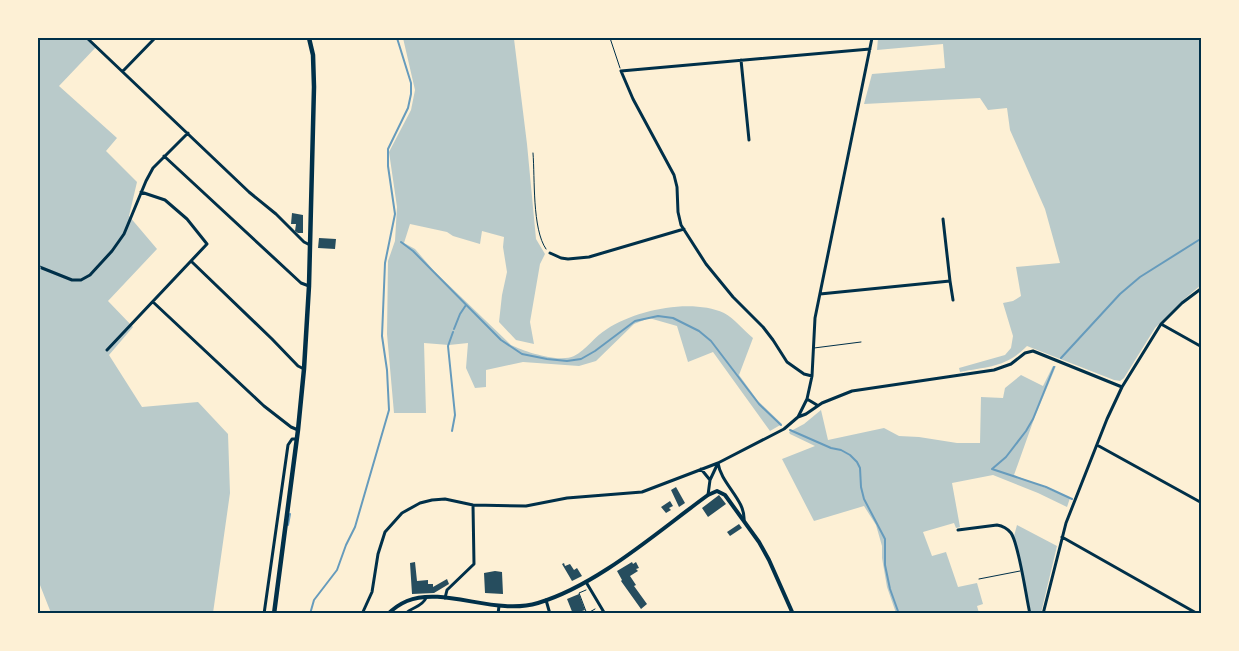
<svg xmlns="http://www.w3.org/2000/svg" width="1239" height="651" viewBox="0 0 1239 651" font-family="Commissioner,sans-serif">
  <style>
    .green { fill: #b9caca }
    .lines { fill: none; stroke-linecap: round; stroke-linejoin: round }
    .stream { stroke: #669bbc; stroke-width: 2 }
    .building { fill: #264d5e }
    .path { stroke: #003049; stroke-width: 1 }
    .service { stroke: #003049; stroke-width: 1 }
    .minor { stroke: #003049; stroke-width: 3 }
    .tertiary { stroke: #003049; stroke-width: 4 }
    .secondary { stroke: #003049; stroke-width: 4.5 }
    .neatline { fill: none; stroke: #003049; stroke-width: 2 }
  </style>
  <rect width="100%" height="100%" fill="#fdf0d5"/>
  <path class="green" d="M38 38H87L97 46 59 86 117 138 106 151 137 182 129 216 157 249 108 301 133 327 109 355 142 407 198 402 228 434 230 493 213 613H51L38 580Z
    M403 38H525L514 39 527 144 536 239 545 254 540 264 530 322 534 344 516 340 499 322 502 295 507 272 503 247 504 237 482 231 480 244 453 236 447 232 410 224 404 243 415 249 434 271 511 345C525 352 560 363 574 356 586 350 595 336 607 329 636 310 691 298 724 313 734 318 744 331 753 338L739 375 758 401 782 424 770 431 713 352 688 362 677 326 649 318 634 324 596 361 579 366 523 362 486 370V387L475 388 466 368 468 343 449 345 424 343 426 413H394L387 334 388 261 395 241 397 207 389 152 411 110 415 90Z
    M878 38H1201V285L1182 301 1155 328 1124 378 1120 381 1114 380 1027 346C1005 368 989 366 960 372L959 368 1005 355 1011 348 1013 336 1003 303 1013 301 1021 296 1016 267 1060 263 1045 209 1010 130 1007 108 988 110 980 98 864 104 872 74 945 68 943 44 877 50Z
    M1053 366H1056L1034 419 1014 475 1070 498 1067 507 1038 493 993 475 952 483 960 527 956 528 954 523 923 532 932 556 946 552 958 587 977 583 983 604 977 606 979 613H896L887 587 882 558V546L876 525 864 506 814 521 782 459 815 446 790 434 789 432 804 424 821 410 828 440 884 428 899 436 919 437 957 443H980L981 397 1003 398 1005 388 1021 375 1043 386Z
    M1017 525 1057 546 1041 613H1031L1014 536Z"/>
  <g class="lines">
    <path class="stream" d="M401 242 413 251 501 340 522 354 547 359 567 361 581 359 595 351 635 321 658 316 673 318 699 331 711 341 759 404 781 425
      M454 329 460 314 466 305
      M1061 358 1120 294 1140 277 1202 238
      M790 430 831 448 841 450 850 455 857 462 860 468 861 487 864 499 885 539V565L890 589 899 614
      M452 431 455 415 448 346 453 332
      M992 469 1006 457 1026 431 1033 419 1054 367
      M992 469 1046 487 1072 499
      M288 525 290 514
      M310 614 314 600 337 570 346 545 355 527 389 410 387 370 382 336 385 263 395 214 388 166V149L408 108 411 94V83L397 38"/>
  </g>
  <path class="building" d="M292 213 303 215V233H298L295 231 296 224H291Z
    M319 238 336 239 335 249 318 248Z
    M676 487 685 503 679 507 671 490Z
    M719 495 726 504 708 517 702 508Z
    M670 501 673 506 669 508 671 510 666 513 661 507Z
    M739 524 742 528 730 536 727 532Z
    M415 562 417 581 428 580V584H433V587L447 579 449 584 434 593 412 594 410 563Z
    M632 562 633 564 636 562 639 568 636 569 638 571 630 576 636 585 634 586 647 604 641 609 621 581 622 580 617 571Z
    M564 563 565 566 570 564 574 570 577 568 582 576 572 581 562 564Z
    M495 571 502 572 503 594 485 593 484 573Z
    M579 594 585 610 573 614 567 599Z"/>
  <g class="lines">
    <path class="path" d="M610 38 620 68
      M533 153C535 178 532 229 546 249
      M586 590 579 593 587 614
      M588 613 595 609"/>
    <path class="service" d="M38 265 42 267
      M814 348 861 342
      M979 579 1020 571"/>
    <path class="minor" d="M87 38 249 192 276 214 304 242 310 245
      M741 60 749 140
      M123 71 155 38
      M164 156 301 283 309 286
      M550 253 561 258 568 259 589 257 684 229
      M192 262 272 339 298 366 304 369
      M42 268 72 280H81L90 275 112 251 124 234 146 181 153 168 188 133
      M950 281 953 300
      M820 294 950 281 943 219
      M153 302 264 406 291 427 298 430
      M1161 324 1202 347
      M107 350 207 244 187 219 165 200 141 192
      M812 376 804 374 787 362 773 340 763 327 733 297 706 264 681 225 678 212 677 187 674 175 633 99 621 71 870 49
      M807 399 817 405
      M798 417 806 414 822 403 852 391 994 370 1011 364 1025 353 1033 351 1122 387
      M1097 445 1202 503
      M701 469 710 480
      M708 495 710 480 718 463 784 429 798 417 807 399 812 376 815 318 872 38
      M958 530 997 525C1003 526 1007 528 1011 533 1019 544 1026 597 1030 614
      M1062 537 1198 614
      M586 582 605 614
      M445 598 447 590 474 564 473 505
      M546 600 550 614
      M264 614 288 445 292 439H297
      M362 614 372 592 378 554 385 532 402 513 420 503 432 500 445 499 473 505 526 506 567 498 642 492 718 463C721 484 746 500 744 521
      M405 614C412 607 422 607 426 598
      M498 614 499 606
      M1043 614 1066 523 1107 419 1122 387 1161 324 1182 303 1202 288"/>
    <path class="tertiary" d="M388 614C393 609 400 604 407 601 444 586 495 616 538 603 598 585 657 532 708 495L717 491 725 495 759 542 769 560 793 614"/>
    <path class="secondary" d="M274 614 298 430 304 369 309 286 314 87 313 55 309 38"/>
  </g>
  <rect width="1239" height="651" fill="none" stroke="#fdf0d5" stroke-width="78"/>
  <rect x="39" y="39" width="1161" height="573" class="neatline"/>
</svg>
